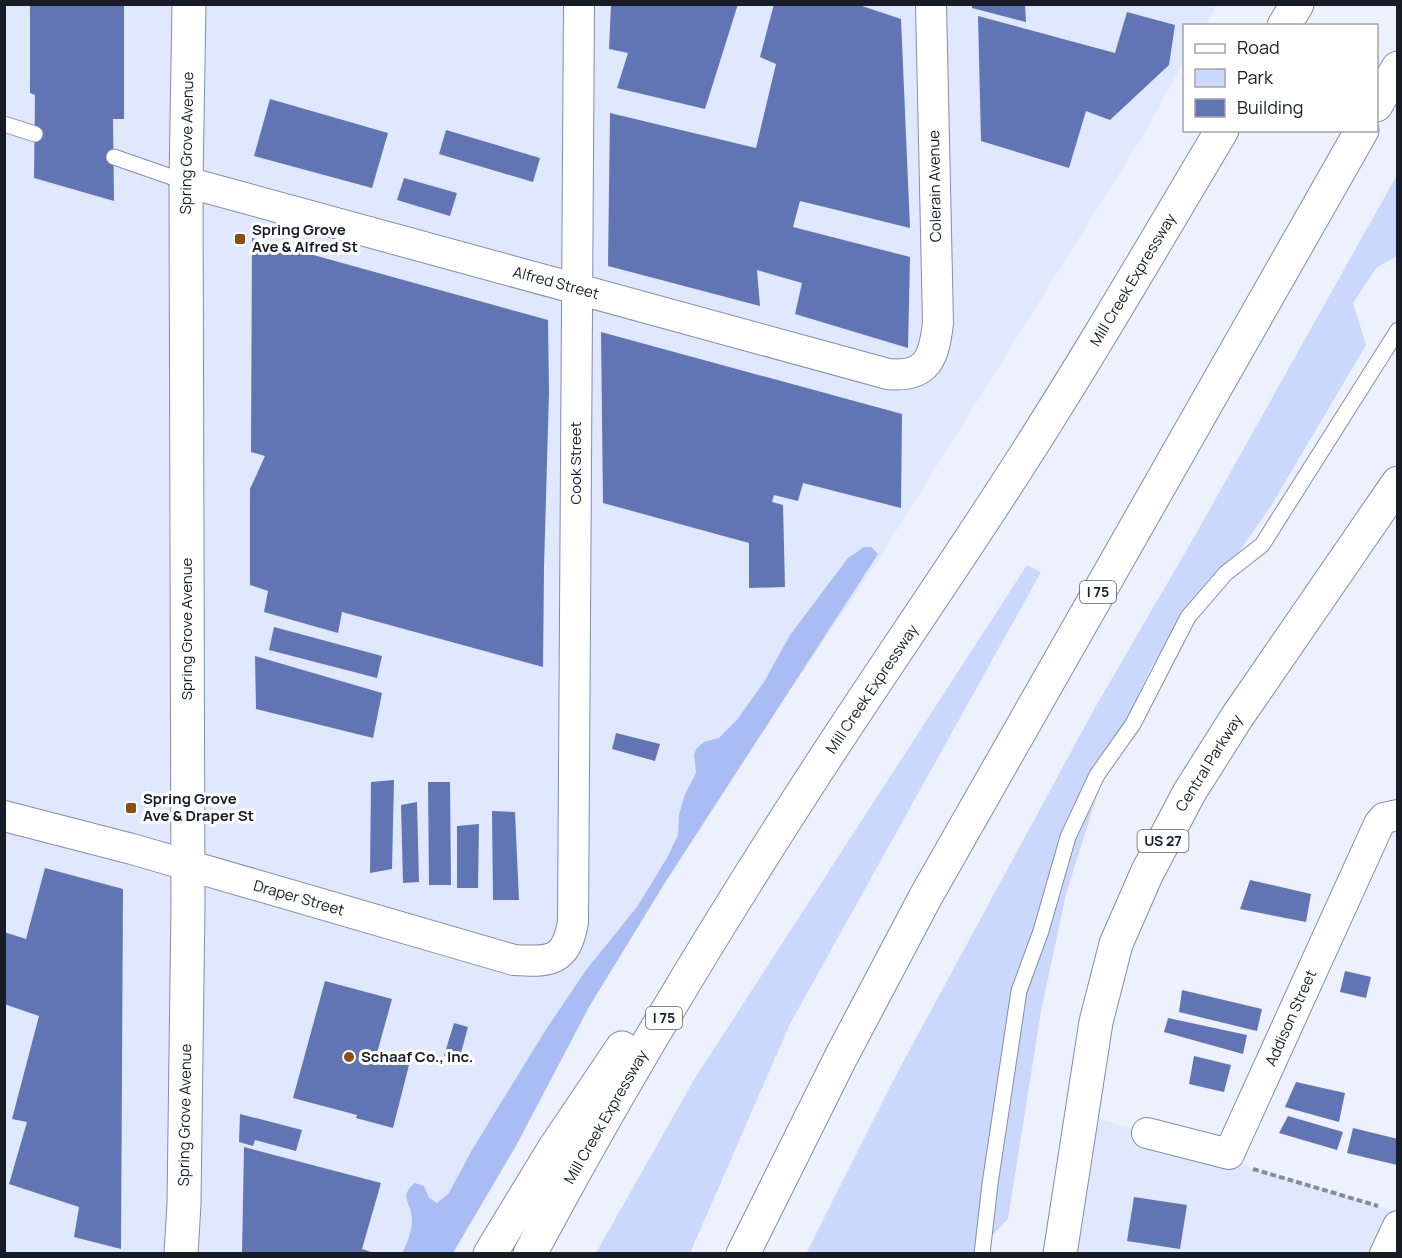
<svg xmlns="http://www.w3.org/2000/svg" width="1402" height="1258" viewBox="0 0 1402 1258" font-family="Manrope,sans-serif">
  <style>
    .built { fill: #e0e8ff }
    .green { fill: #cad8fe }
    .forest { fill: #a9bcf3 }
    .building { fill: #6175b5 }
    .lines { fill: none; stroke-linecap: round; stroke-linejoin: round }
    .service-casing { stroke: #838da8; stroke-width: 17 }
    .minor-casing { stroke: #838da8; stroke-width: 32 }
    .secondary-casing { stroke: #838da8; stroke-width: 35 }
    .primary-casing { stroke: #838da8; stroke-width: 35 }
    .motorway-casing { stroke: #838da8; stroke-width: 35 }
    .path { stroke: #888c98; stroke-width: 4; stroke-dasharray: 6 3; stroke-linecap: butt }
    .service { stroke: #fff; stroke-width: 15 }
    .minor { stroke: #fff; stroke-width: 30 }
    .secondary { stroke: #fff; stroke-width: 33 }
    .primary { stroke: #fff; stroke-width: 33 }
    .motorway { stroke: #fff; stroke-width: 33 }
    .poi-dot { fill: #8c4f0f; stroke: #fff; stroke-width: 2 }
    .labels { text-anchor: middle; stroke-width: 6; stroke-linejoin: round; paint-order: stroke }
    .shield { fill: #fff; stroke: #5d6067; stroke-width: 1.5 }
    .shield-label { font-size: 14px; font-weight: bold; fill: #181c26 }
    .street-label { font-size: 15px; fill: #181c26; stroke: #fff }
    .poi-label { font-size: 15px; font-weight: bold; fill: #181c26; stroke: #fff; text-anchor: start }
  </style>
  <rect width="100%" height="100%" fill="#edf1fd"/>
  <path class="built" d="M5 5H1217L1205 25 1184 26V61L1144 134 875 565 614 949 446 1253 5 1254Z
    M1081 1114 1229 1154 1250 1168 1397 1212 1385 1253 1060 1254Z"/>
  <path class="green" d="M1397 175V256L1377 267 1353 303 1366 345 1271 506 1238 553 1194 600 1150 669 1104 773 1066 894 1041 1011 1008 1219 975 1253 806 1254 895 1077 1092 713 1197 532Z
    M1027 565 1041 572 790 1024 690 1253H596L695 1078Z"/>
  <path class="forest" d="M864 547H871L878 554 666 881 589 1007 517 1144 453 1253H402C406 1246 412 1231 412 1221 413 1204 397 1197 415 1183L424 1186 429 1198 437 1203 449 1193 472 1150 545 1031 586 970 637 907 667 858 678 835 679 815 685 794 696 773 694 754 697 748 704 742 719 738 737 720 764 682 790 635 848 558Z"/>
  <path class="building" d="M30 4H124V119H113L114 201 34 178 35 95 30 93Z
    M611 4H738L705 109 617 88 628 53 609 49Z
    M774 4H856L901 19 910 228 800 201 793 227 910 257 908 348 795 314 802 283 757 270 760 306 608 266 610 113 756 148 776 64 760 57Z
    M972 4H1025L1026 22 972 8Z
    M1127 12 1175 25 1169 65 1110 120 1086 111 1069 168 981 141 978 16 1115 53Z
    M270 99 388 133 372 188 254 156Z
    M446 130 540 158 533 182 439 154Z
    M404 178 457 193 450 216 397 200Z
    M252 238 548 320 549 392 544 568 543 667 342 612 338 633 264 612 268 591 250 585V489L265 456 251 452Z
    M601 332 902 414 901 508 803 483 798 501 774 495 772 502 783 505 785 587 749 588V543L603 503Z
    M274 627 382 656 377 678 269 650Z
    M255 656 382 693 373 738 256 709Z
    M616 733 660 744 655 761 612 749Z
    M394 780 392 869 370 873 371 782Z
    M428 782H450L451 885H429Z
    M417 802 419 882 403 883 401 805Z
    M492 811 515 812 519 900H493Z
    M479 824 478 888H457V826Z
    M45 868 123 889 121 1249 74 1237 79 1207 9 1184 27 1122 12 1119 39 1016 4 1004V932L26 939Z
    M1250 880 1311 894 1306 922 1240 909Z
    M1345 971 1371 977 1366 998 1340 992Z
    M325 981 392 999 377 1053 410 1061 393 1128 356 1118 357 1115 293 1098Z
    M1182 990 1262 1009 1257 1031 1179 1012Z
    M1168 1018 1247 1035 1243 1054 1164 1032Z
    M454 1023 468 1027 459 1060 444 1056Z
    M1194 1056 1231 1065 1224 1092 1189 1084Z
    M1296 1082 1345 1093 1339 1122 1285 1107Z
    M240 1114 302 1130 296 1151 255 1140 253 1146 239 1142Z
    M1288 1116 1343 1132 1337 1150 1279 1133Z
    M1353 1128 1398 1139 1397 1165 1347 1153Z
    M244 1147 381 1183 362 1249 377 1254H242Z
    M1134 1197 1187 1205 1180 1249 1127 1241Z"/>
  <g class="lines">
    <defs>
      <path id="service" d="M4 124 35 134
        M114 157 186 182
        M982 1254 990 1184 1019 991 1041 931 1068 837 1097 775 1133 724 1188 617 1226 573 1262 545 1398 330"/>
      <path id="minor" d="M186 182 888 374C928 378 934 357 938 323L931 4
        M4 816 132 849 514 960C549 962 566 963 573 922L579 4
        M1147 1133 1229 1154 1379 824 1384 818 1398 815
        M1385 1254 1398 1226"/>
      <path id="secondary" d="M181 1254 184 1204 188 905 186 182 189 4"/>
      <path id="primary" d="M1060 1254 1096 1022 1116 944 1147 873 1189 793 1237 717 1398 483"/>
      <path id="motorway" d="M1284 26 1297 4
        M1376 105 1398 68
        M490 1254 554 1149 622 1048
        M530 1254C615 1094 709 938 807 786 874 682 945 580 1012 476 1085 363 1153 246 1222 130
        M743 1254 841 1057 926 896 1362 130"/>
    </defs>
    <use href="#service" class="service-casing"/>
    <use href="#minor" class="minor-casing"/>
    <use href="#secondary" class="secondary-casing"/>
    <use href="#primary" class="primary-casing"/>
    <use href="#motorway" class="motorway-casing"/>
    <path class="path" d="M1253 1169 1378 1206"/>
    <use href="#service" class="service"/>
    <use href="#minor" class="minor"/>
    <use href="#secondary" class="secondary"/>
    <use href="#primary" class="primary"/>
    <use href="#motorway" class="motorway"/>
  </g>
  <g class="poi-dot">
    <rect x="234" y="233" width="12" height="12" rx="3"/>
    <rect x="125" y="802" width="12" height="12" rx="3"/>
    <circle cx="349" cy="1057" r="6"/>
  </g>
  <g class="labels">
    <g class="shield">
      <rect x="1080" y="581" width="36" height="22" rx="4.5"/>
      <rect x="1137.5" y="830" width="51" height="22" rx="4.5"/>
      <rect x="646" y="1007" width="36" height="22" rx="4.5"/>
    </g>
    <g class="shield-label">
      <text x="1098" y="597">I 75</text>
      <text x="1163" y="846">US 27</text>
      <text x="664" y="1023">I 75</text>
    </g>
    <g class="street-label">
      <text transform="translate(187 143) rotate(-89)" y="5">Spring Grove Avenue</text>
      <text transform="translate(935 186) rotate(-91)" y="5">Colerain Avenue</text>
      <text transform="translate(1133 280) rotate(-59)" y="5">Mill Creek Expressway</text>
      <text transform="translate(556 283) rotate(15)" y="5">Alfred Street</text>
      <text transform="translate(576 463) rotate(-90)" y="5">Cook Street</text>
      <text transform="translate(187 629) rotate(-90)" y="5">Spring Grove Avenue</text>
      <text transform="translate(872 689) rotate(-56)" y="5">Mill Creek Expressway</text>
      <text transform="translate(1209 763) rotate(-58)" y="5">Central Parkway</text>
      <text transform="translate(299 898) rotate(16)" y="5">Draper Street</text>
      <text transform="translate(1291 1018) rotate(-66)" y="5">Addison Street</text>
      <text transform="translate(185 1115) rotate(-89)" y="5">Spring Grove Avenue</text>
      <text transform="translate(606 1117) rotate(-60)" y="5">Mill Creek Expressway</text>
    </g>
    <g class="poi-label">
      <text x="252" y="235">Spring Grove<tspan x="252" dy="17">Ave &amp; Alfred St</tspan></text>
      <text x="143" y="804">Spring Grove<tspan x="143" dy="17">Ave &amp; Draper St</tspan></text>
      <text x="361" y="1062">Schaaf Co., Inc.</text>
    </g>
  </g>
  <rect width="1402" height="1258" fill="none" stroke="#181c26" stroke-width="12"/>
  <rect x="1183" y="24" width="195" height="108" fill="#ffffff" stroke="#a3a4a8" stroke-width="1.5"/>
  <rect x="1195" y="44" width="30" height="9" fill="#ffffff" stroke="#a3a4a8" stroke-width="1.5"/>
  <text x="1237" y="54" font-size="18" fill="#181c26">Road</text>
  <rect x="1195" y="69" width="30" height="18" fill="#cad8fe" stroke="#a3a4a8" stroke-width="1.5"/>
  <text x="1237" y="84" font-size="18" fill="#181c26">Park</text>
  <rect x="1195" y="99" width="30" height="18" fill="#6175b5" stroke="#a3a4a8" stroke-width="1.5"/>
  <text x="1237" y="114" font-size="18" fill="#181c26">Building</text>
</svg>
